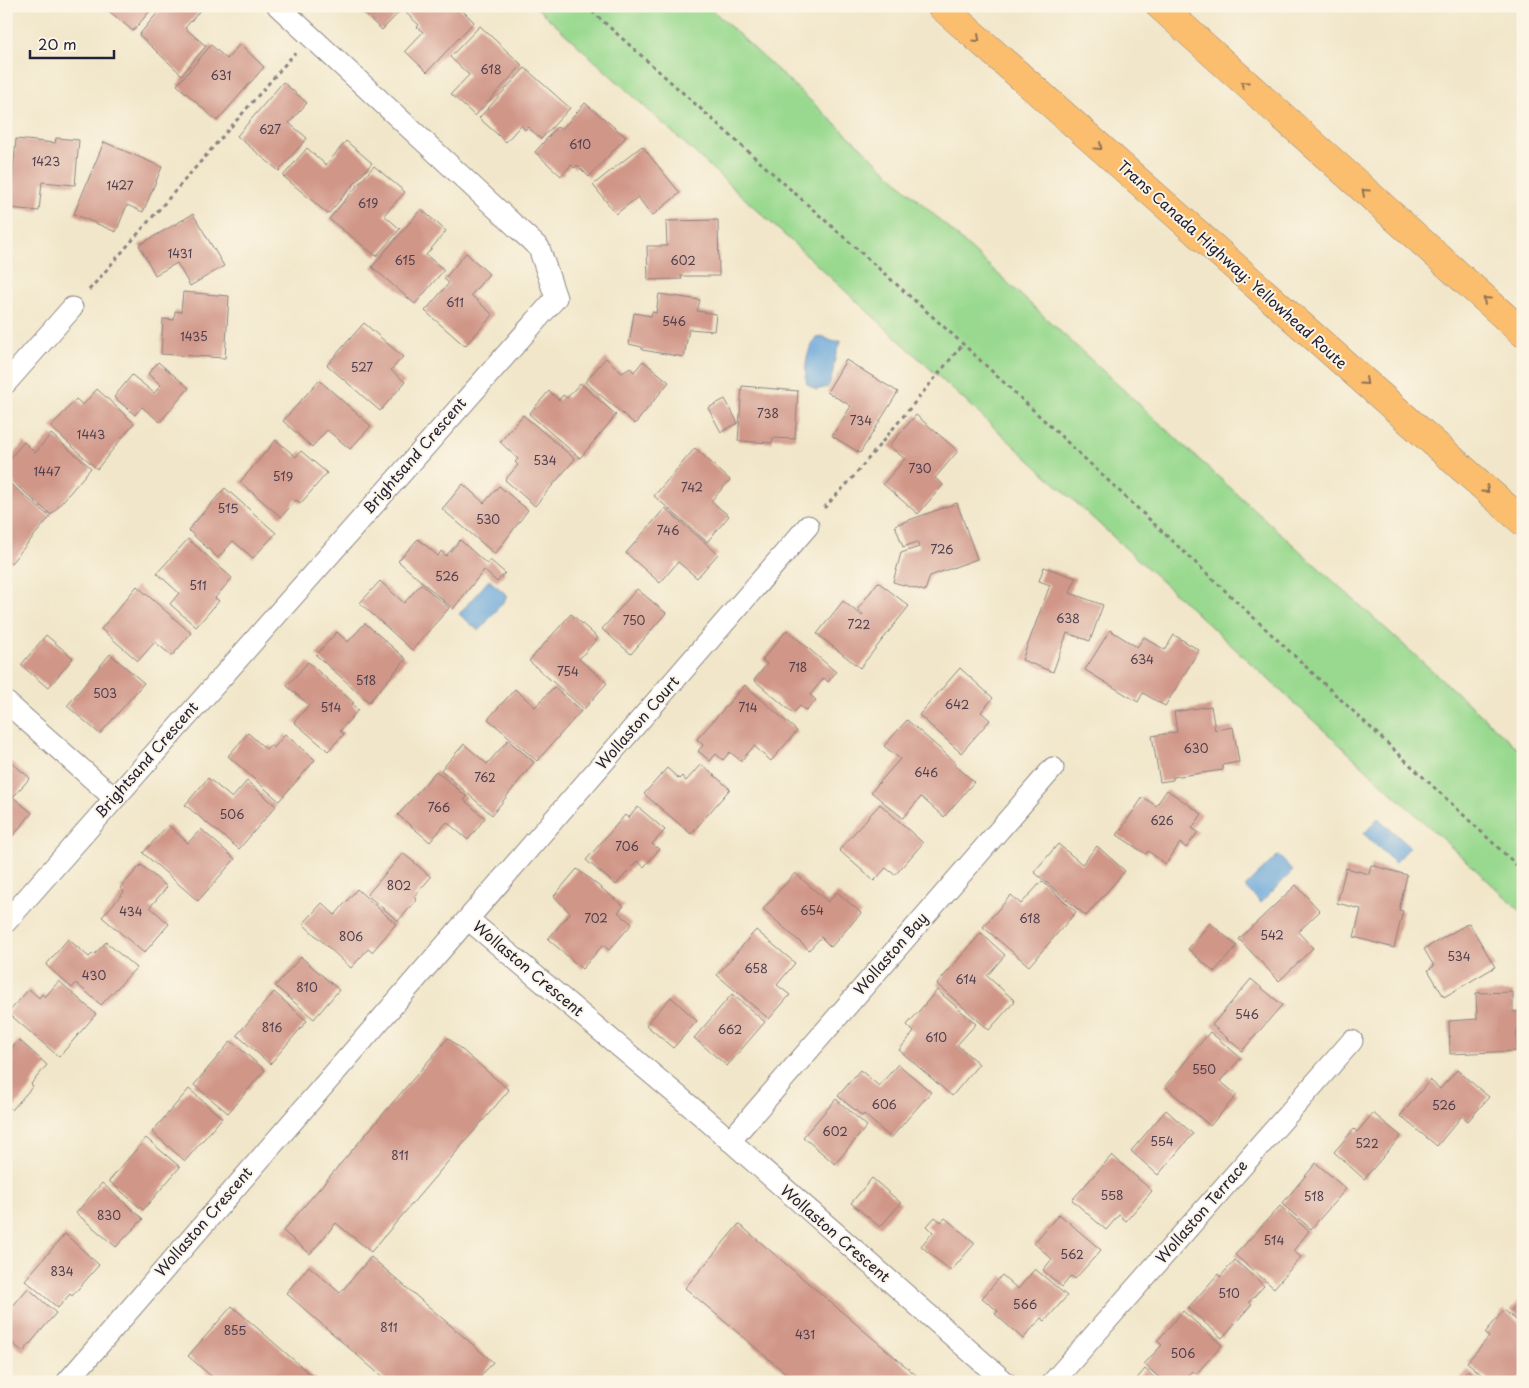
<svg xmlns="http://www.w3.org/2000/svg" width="1529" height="1388" viewBox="0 0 1529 1388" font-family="'Playpen Sans',sans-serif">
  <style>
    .green { fill: #99d98f; stroke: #5e7e65 }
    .water { fill: #66a5d9; stroke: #44648a }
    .building { fill: #d09688 }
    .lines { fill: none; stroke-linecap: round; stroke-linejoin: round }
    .minor-casing { stroke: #8a8482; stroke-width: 23 }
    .motorway-casing { stroke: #8a8482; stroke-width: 29 }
    .path { stroke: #8a8482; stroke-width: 3; stroke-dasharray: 4 4; stroke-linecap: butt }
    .minor { stroke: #fff; stroke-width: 21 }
    .motorway { stroke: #fbbe6e; stroke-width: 28 }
    .oneway { stroke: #8e7054 }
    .labels { text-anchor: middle; stroke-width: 4; stroke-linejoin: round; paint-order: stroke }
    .number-label { font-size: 12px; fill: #4e3f4e }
    .street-label { font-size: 15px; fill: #22223b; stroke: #fcf5e5 }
  </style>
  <rect width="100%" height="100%" fill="#fcf5e5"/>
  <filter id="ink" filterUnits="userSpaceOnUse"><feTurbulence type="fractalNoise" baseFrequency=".02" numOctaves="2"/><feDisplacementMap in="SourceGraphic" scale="10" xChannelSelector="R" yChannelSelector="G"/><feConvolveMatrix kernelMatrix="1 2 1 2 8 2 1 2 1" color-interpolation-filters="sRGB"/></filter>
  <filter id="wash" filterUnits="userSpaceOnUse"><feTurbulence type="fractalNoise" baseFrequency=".0096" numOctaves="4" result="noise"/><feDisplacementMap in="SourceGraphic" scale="20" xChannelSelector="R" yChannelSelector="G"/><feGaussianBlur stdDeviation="1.12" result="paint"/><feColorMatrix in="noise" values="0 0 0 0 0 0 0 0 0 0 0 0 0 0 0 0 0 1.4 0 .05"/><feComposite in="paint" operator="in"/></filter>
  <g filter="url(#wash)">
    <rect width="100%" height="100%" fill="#f1e6c9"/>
    <path class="green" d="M535 6H708L1194 455 1523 753V913Z"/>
    <path class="water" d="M824 337 831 341H842C832 354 836 371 828 387L816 390 807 384C803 371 807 348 816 338Z
      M489 580 508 596 479 631 459 614Z
      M1378 818 1410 847 1395 863 1364 834Z
      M1278 855 1293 871 1261 903 1245 887Z"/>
    <g id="blocks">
      <path class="building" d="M103 6H154L133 31Z
        M163 6H199L202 8 185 28 206 46 182 75 139 35Z
        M363 6H405L382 30 360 10Z
        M412 6H458L474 22 427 72 405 51 423 32 417 27 419 25 406 13Z
        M480 26 522 65 475 116 451 94 469 75 450 57Z
        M240 44 264 67 217 121 177 85 211 45 227 59Z
        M525 68 570 108 541 139 528 127 525 130 521 125 506 142 479 118Z
        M283 82 307 103 289 123 307 138 279 171 237 136Z
        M585 103 626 137 589 177 577 165 575 168 571 165 561 176 535 152 557 127 561 130Z
        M56 138 79 140 75 185 42 182 39 211 10 208 16 139 55 143Z
        M346 141 372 163 328 214 283 176 307 148 326 165Z
        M104 142 162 167 143 212 127 205 116 232 74 214Z
        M642 146 680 193 652 216 638 197 616 214 593 185Z
        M374 166 405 192 384 215 400 229 376 256 329 219Z
        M421 209 446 231 426 255 444 270 415 304 372 267Z
        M193 214 224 266 190 286 177 263 155 275 139 245Z
        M718 220 719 276H681L682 279 648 280 647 246H667L666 221Z
        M466 253 489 274 471 295 493 315 465 346 425 311 449 283 444 279Z
        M183 292 229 296 225 358 161 354 163 319 174 320 175 311 181 312Z
        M659 294 700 300 697 311 716 314 714 331 689 329 684 357 642 350V347L629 344 634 313 651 316 652 312 656 313Z
        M364 323 403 357 391 370 405 382 380 411 327 365Z
        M606 358 622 373 630 368 634 372 643 361 669 382 635 424 585 382Z
        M846 360 898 392 860 453 832 436 851 406 827 392Z
        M158 362 189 388 160 422 142 407 135 415 114 397 132 375 154 393 161 385 148 374Z
        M319 380 371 426 350 449 327 430 312 447 283 421Z
        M580 383 616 415 580 458 529 414 549 391 559 400 563 395 567 398Z
        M742 386 798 391 795 439 773 438 772 443 738 441Z
        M97 389 134 423 97 469 51 427 76 399 83 405Z
        M725 399 738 423 721 432 708 408Z
        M523 415 575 459 535 506 505 480 518 465 515 462 518 459 500 442Z
        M916 415 958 451 935 478 943 485 918 514 883 484 905 459 889 446Z
        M51 434 91 468 51 515 6 476V463L24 442 35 453Z
        M276 440 296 457 301 451 327 473 301 503 296 500 281 517 240 482Z
        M695 448 730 480 711 501 729 516 707 542 654 496Z
        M7 481 50 517 11 563 6 559Z
        M463 484 484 503 499 486 528 510 495 554 442 509Z
        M225 488 276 533 253 558 233 541 218 558 188 530Z
        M957 503 977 559 930 576 925 591 893 582 901 553 919 547 917 542 903 547 895 525Z
        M665 508 718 554 697 578 678 562 660 583 626 553Z
        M188 539 232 578 215 598 219 601 196 627 170 604 179 593 157 573Z
        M418 539 438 556 441 551 446 556 460 540 487 564 490 560 505 573 497 582 484 570 453 609 398 561Z
        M1044 567 1076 578 1070 593 1103 605 1090 641 1067 633 1053 672 1022 660 1050 585 1039 581Z
        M380 581 404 603 421 584 449 608 412 650 360 603Z
        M878 582 909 606 860 668 817 634 843 601 862 616 863 614 857 610Z
        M137 586 191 633 172 656 155 642 138 661 101 629Z
        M637 589 666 613 631 654 602 629Z
        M571 614 598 638 579 659 607 683 584 709 529 661Z
        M365 623 406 659 369 702 316 655 337 632 348 642Z
        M787 630 836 672 828 682 824 678 810 695 816 700 806 711 800 706 793 713 754 680 767 664 762 660Z
        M1110 630 1137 647 1144 637 1165 650 1174 635 1199 650 1165 706 1143 693 1138 702 1085 670Z
        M46 635 73 658 48 688 21 665Z
        M110 654 144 683 100 734 67 706Z
        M308 662 354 703 352 704 358 710 340 731 344 734 328 751 294 722 309 705 287 686Z
        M960 668 993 698 981 712 990 720 961 753 919 715Z
        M745 685 797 731 771 761 754 746 741 761 730 752 723 760 716 754 710 761 698 751 703 745 697 739Z
        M554 687 581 711 537 761 488 719 515 689 535 707Z
        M1211 706 1215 730 1233 727 1239 762 1222 765 1223 770 1173 777V780L1160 782 1152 736 1177 732 1174 712Z
        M907 720 955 762 954 764 974 782 944 817 921 797 903 818 871 792 900 759 884 746Z
        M248 733 266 749 270 745 274 748 285 734 315 760 279 801 228 756Z
        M508 740 534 762 492 815 441 770 464 744 487 764Z
        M6 758 30 778 13 797 32 813 13 836 6 831Z
        M701 764 730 789 691 834 644 794 667 768 679 779 682 776 686 781Z
        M436 771 467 797 464 800 485 818 468 840 447 822 430 842 398 815Z
        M208 778 232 798 247 781 276 806 239 849 185 805Z
        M1167 790 1202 814 1192 828 1198 832 1186 848 1180 843 1166 864 1148 851 1146 854 1117 835 1143 797 1156 806Z
        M880 804 923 843 895 875 886 868 874 881 839 850Z
        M638 807 665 830 652 844 659 849 644 867 637 861 616 885 586 860 625 815 628 818Z
        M168 825 188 843 201 829 235 859 198 901 143 853Z
        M1058 844 1082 864 1097 846 1125 871 1086 916 1034 872Z
        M403 853 431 877 414 897 417 900 398 921 367 895Z
        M141 865 167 887 150 907 169 924 144 953 102 917 124 892 120 888Z
        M1371 865 1407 875 1399 910 1403 911 1394 948 1354 937 1361 909 1337 903 1346 868 1369 874Z
        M577 869 624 906 618 912 632 924 609 950 603 945 582 969 548 939 570 913 554 896Z
        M795 873 828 902 837 892 861 913 831 947 821 937 809 950 763 909Z
        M1042 881 1076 912 1029 966 983 927 1011 895 1021 904Z
        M1296 885 1320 911 1298 932 1313 948 1279 981 1239 939Z
        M357 889 396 924 372 952 368 949 351 968 303 924 322 903 335 915Z
        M1210 923 1237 946 1214 972 1188 949Z
        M1469 923 1495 967 1444 997 1428 970 1434 966 1424 949Z
        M756 930 795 963 777 985 790 995 769 1019 717 975Z
        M981 933 1005 955 987 976 1015 1001 989 1030 937 984Z
        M68 939 89 957 92 954 94 955 106 942 136 968 101 1005 76 983 72 988 46 965Z
        M301 957 339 990 314 1019 275 986Z
        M1251 979 1282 1005 1242 1051 1212 1025Z
        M59 981 96 1014 59 1057 8 1013 29 989 39 998 42 994 45 997Z
        M937 990 976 1024 957 1045 979 1064 952 1096 899 1050 914 1032 907 1025Z
        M274 992 307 1021 270 1064 237 1035Z
        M1513 992V1012L1523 1011V1030H1517V1051L1450 1054 1449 1021 1477 1019 1476 993Z
        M732 994 765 1022 727 1066 694 1038Z
        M671 997 697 1021 673 1048 646 1025Z
        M1210 1032 1241 1058 1220 1081 1237 1095 1210 1126 1165 1086Z
        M448 1038 509 1090 371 1252 336 1223 310 1254 283 1231Z
        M19 1040 47 1065 31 1084 33 1086 12 1110 6 1104V1054Z
        M231 1041 265 1070 228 1113 194 1085Z
        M898 1064 931 1092 891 1138 864 1114 862 1116 838 1096 860 1070 879 1086Z
        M1457 1070 1489 1097 1468 1121 1462 1116 1437 1146 1400 1116 1430 1080 1440 1089Z
        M189 1089 222 1118 185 1161 152 1132Z
        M836 1099 867 1126 835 1164 803 1137Z
        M1166 1110 1193 1134 1158 1175 1131 1151Z
        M1373 1113 1401 1136 1364 1179 1334 1152 1354 1129 1357 1132Z
        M146 1138 180 1167 143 1210 109 1181Z
        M1112 1155 1152 1191 1126 1221 1119 1215 1106 1230 1072 1200Z
        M1316 1163 1346 1189 1311 1229 1282 1204Z
        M872 1178 901 1203 880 1227 851 1203Z
        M102 1183 143 1219 116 1247 76 1213Z
        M1280 1206 1309 1231 1293 1251 1301 1257 1274 1288 1235 1255Z
        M1059 1214 1101 1250 1075 1279 1071 1276 1062 1287 1043 1270 1052 1259 1034 1243Z
        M935 1217 941 1222 945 1218 975 1243 951 1271 921 1246 933 1232 927 1226Z
        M739 1224 924 1382H796L685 1288Z
        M65 1234 99 1265 72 1296 70 1294 58 1308 25 1280Z
        M371 1257 493 1362 476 1382H388L286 1293 309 1266 340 1293Z
        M1235 1260 1264 1286 1249 1302 1252 1304 1222 1338 1188 1308 1218 1274 1220 1277Z
        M1035 1269 1067 1296 1045 1321 1041 1318 1023 1339 995 1314 998 1311 982 1298 1002 1275 1018 1289Z
        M28 1288 56 1313 23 1352 6 1338V1314Z
        M1523 1296V1320L1511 1310Z
        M232 1306 319 1382H218L188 1356Z
        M1504 1310 1523 1326V1374L1516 1382H1490L1467 1362 1489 1337 1485 1333Z
        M1183 1311 1222 1345 1196 1374 1192 1371 1182 1382H1164L1144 1364 1162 1345 1157 1341Z
        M1145 1369 1159 1382H1134Z
        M1468 1370 1482 1382H1457Z"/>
    </g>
  </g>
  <g filter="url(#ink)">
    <use href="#blocks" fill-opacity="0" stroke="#8a8482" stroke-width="1"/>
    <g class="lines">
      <defs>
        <path id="minor" d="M6 383 72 308
          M6 702 114 798
          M469 920 702 1116 1005 1382
          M6 922 556 298 539 248 278 6
          M730 1141 1053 768
          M67 1382 808 526
          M1053 1382 1352 1041"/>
        <path id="motorway" d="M941 6 1523 522
          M1160 6 1523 333"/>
      </defs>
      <use href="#minor" class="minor-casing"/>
      <use href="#motorway" class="motorway-casing"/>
      <path class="path" d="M586 6 963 344 1523 871
        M89 290 295 53
        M824 508 849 482 963 344"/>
      <use href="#minor" class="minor"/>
      <use href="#motorway" class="motorway"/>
    </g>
    <defs><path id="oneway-chevron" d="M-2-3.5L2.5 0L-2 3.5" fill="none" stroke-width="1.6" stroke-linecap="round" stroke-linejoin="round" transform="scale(1.25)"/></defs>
    <g class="oneway">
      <use href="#oneway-chevron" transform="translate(977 39) rotate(42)"/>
      <use href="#oneway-chevron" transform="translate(1244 84) rotate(-138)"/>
      <use href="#oneway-chevron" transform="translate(1099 147) rotate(42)"/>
      <use href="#oneway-chevron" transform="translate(1365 192) rotate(-138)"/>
      <use href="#oneway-chevron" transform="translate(1486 300) rotate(-138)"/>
      <use href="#oneway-chevron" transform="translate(1365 382) rotate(42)"/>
      <use href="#oneway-chevron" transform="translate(1486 490) rotate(42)"/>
    </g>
  </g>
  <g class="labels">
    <g class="number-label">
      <text x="491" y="74">618</text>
      <text x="221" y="80">631</text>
      <text x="270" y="134">627</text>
      <text x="580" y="149">610</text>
      <text x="46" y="166">1423</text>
      <text x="120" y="190">1427</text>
      <text x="368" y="208">619</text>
      <text x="180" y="258">1431</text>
      <text x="405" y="265">615</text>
      <text x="683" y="265">602</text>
      <text x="455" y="307">611</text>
      <text x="674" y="326">546</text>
      <text x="194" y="341">1435</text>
      <text x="362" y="372">527</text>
      <text x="768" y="418">738</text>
      <text x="861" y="425">734</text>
      <text x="91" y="439">1443</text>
      <text x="545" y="465">534</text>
      <text x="920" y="473">730</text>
      <text x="47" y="476">1447</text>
      <text x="283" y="481">519</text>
      <text x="692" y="492">742</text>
      <text x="228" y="513">515</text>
      <text x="488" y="524">530</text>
      <text x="668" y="535">746</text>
      <text x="942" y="554">726</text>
      <text x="447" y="581">526</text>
      <text x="198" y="590">511</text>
      <text x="1068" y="623">638</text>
      <text x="634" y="625">750</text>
      <text x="859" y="629">722</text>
      <text x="1142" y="664">634</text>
      <text x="798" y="672">718</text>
      <text x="568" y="676">754</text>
      <text x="366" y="685">518</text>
      <text x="105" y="698">503</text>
      <text x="957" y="709">642</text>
      <text x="331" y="712">514</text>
      <text x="748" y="712">714</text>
      <text x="1196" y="753">630</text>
      <text x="926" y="777">646</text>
      <text x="485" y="782">762</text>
      <text x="439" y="812">766</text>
      <text x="232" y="819">506</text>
      <text x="1162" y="825">626</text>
      <text x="627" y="851">706</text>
      <text x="399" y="890">802</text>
      <text x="812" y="915">654</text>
      <text x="131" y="916">434</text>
      <text x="596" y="923">702</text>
      <text x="1030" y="923">618</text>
      <text x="1272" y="940">542</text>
      <text x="351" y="941">806</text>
      <text x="1459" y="961">534</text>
      <text x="756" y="973">658</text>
      <text x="94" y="980">430</text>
      <text x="966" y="984">614</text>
      <text x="307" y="992">810</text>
      <text x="1247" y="1019">546</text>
      <text x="272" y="1032">816</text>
      <text x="730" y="1034">662</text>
      <text x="936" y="1042">610</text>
      <text x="1204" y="1074">550</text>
      <text x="884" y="1109">606</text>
      <text x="1444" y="1110">526</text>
      <text x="835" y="1136">602</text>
      <text x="1162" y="1146">554</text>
      <text x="1367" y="1148">522</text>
      <text x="400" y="1160">811</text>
      <text x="1112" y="1200">558</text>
      <text x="1314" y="1201">518</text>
      <text x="109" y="1220">830</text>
      <text x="1274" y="1245">514</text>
      <text x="1072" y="1259">562</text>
      <text x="62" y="1276">834</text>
      <text x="1229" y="1298">510</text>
      <text x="1025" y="1309">566</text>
      <text x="389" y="1332">811</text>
      <text x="235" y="1335">855</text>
      <text x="805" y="1339">431</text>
      <text x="1183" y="1358">506</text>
    </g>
    <g class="street-label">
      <text transform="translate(1232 265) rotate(42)" y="5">Trans Canada Highway: Yellowhead Route</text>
      <text transform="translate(415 456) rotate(-49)" y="5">Brightsand Crescent</text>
      <text transform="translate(638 723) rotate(-49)" y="5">Wollaston Court</text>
      <text transform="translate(147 760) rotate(-49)" y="5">Brightsand Crescent</text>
      <text transform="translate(891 954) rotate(-49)" y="5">Wollaston Bay</text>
      <text transform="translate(528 969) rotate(40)" y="5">Wollaston Crescent</text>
      <text transform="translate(1202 1212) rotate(-49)" y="5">Wollaston Terrace</text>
      <text transform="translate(204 1222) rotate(-49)" y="5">Wollaston Crescent</text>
      <text transform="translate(835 1234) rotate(41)" y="5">Wollaston Crescent</text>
    </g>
  </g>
  <rect width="1529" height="1388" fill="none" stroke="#fcf5e5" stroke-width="25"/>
  <path d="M30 50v8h84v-8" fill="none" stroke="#22223b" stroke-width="2.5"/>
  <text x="38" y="50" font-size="15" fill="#22223b" stroke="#fcf5e5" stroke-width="4" paint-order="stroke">20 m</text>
</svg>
